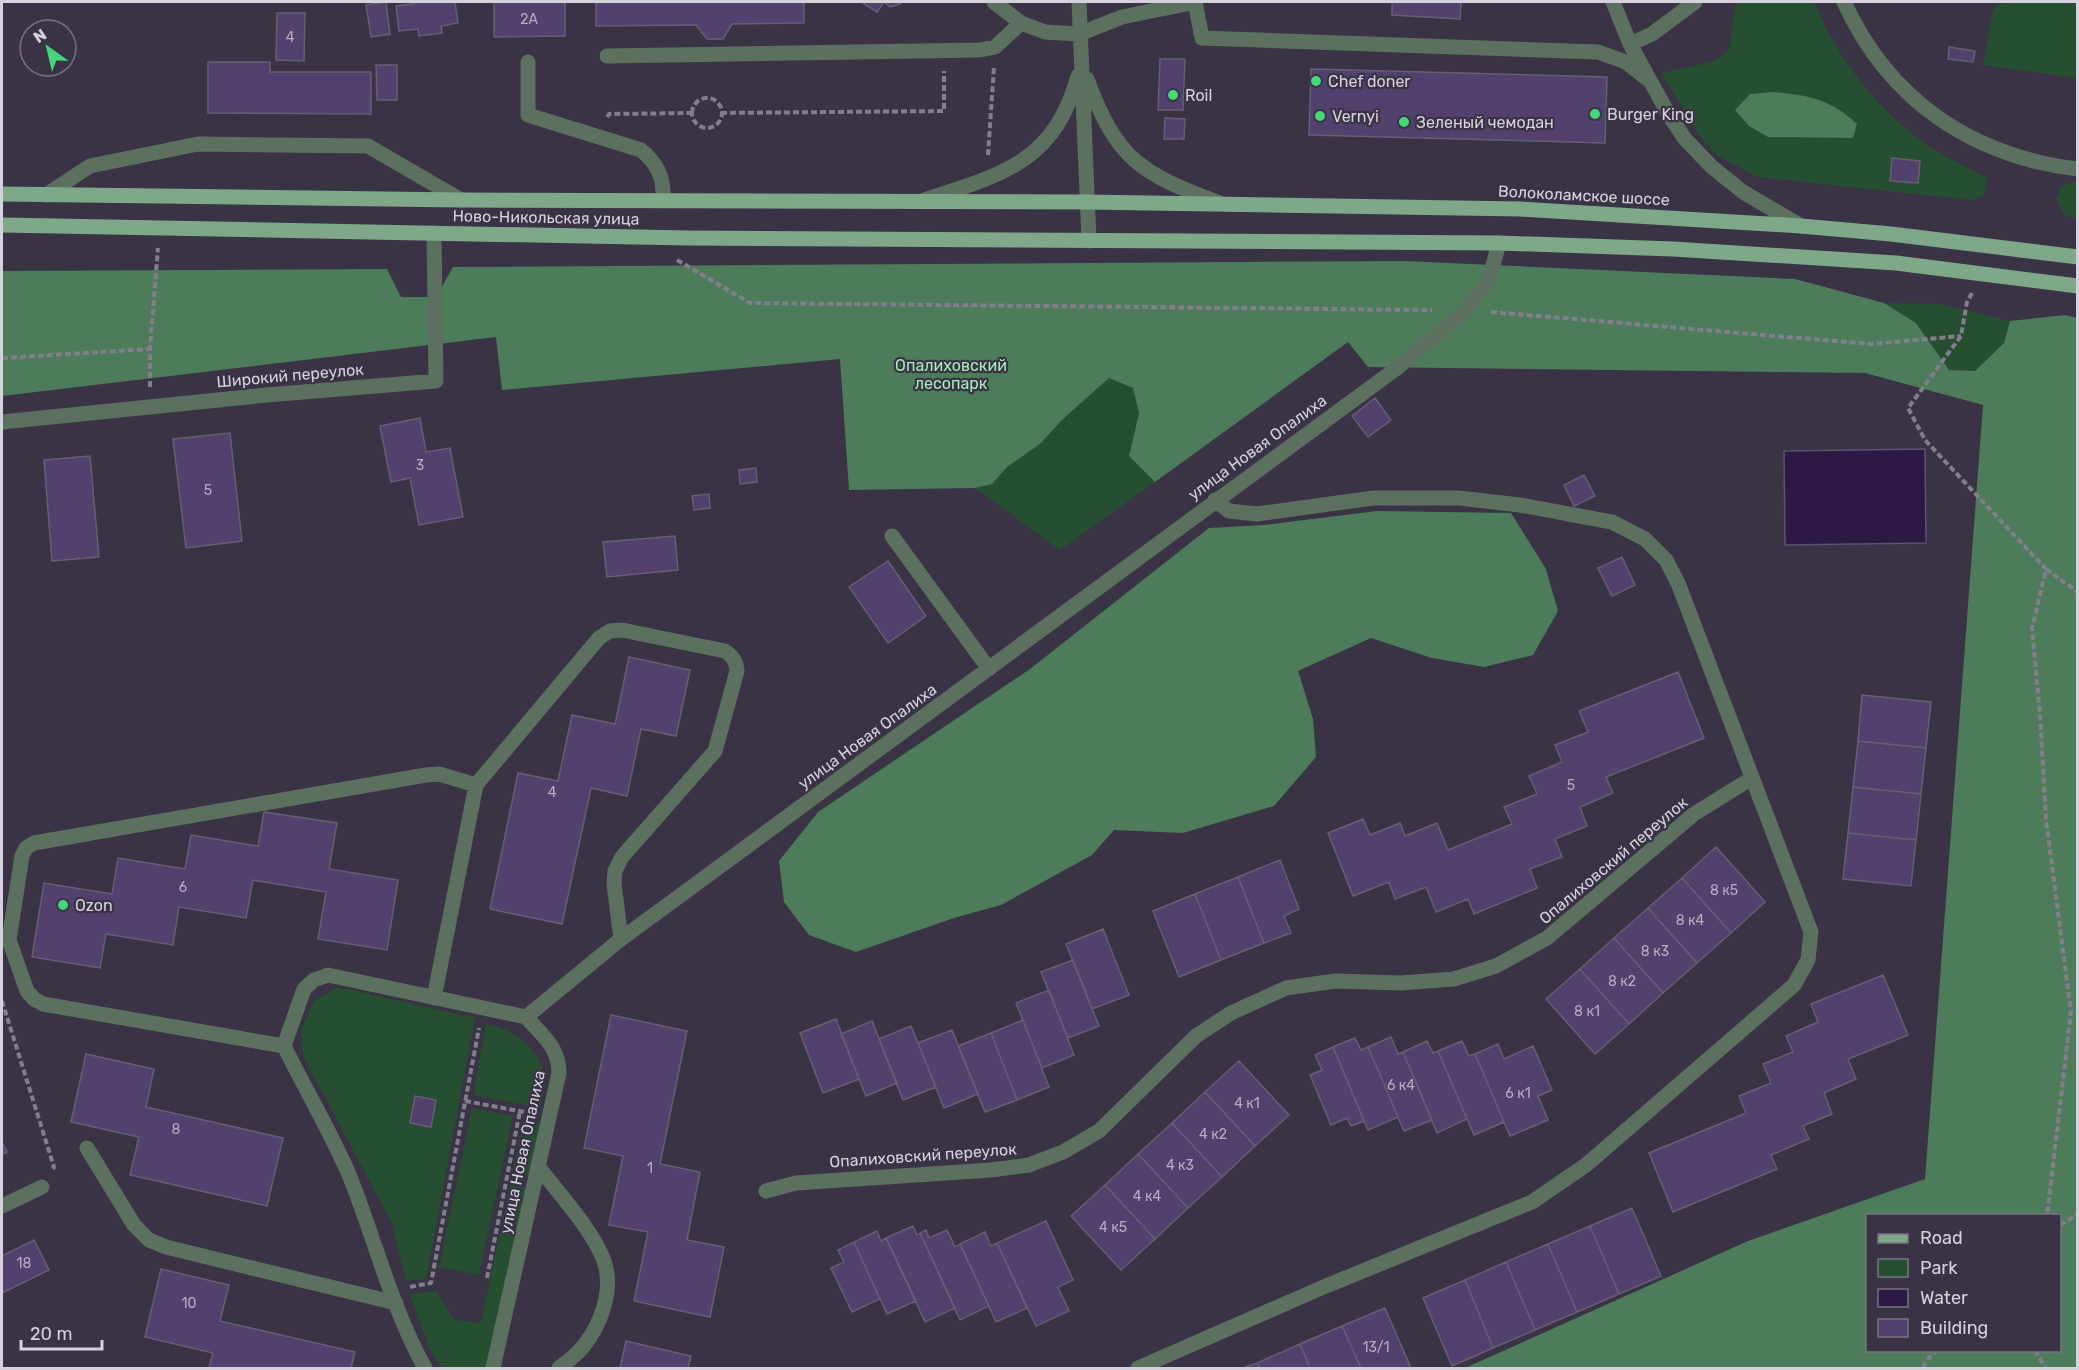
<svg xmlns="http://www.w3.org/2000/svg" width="2079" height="1370" viewBox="0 0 2079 1370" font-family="Rubik,sans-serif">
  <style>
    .green { fill: #264f32; fill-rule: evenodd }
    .forest { fill: #4c7c59; fill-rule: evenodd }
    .water { fill: #2c1a44; stroke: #5f5172; stroke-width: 1.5 }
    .building { fill: #52406d; stroke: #665f73; stroke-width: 1.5 }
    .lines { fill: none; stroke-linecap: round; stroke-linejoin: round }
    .path { stroke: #837e8c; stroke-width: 4; stroke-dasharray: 6 3; stroke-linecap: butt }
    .minor { stroke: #5c7060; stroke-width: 15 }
    .major { stroke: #7fa888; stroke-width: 15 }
    .poi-dot { fill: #46d77a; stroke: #393345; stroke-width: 2 }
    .labels { text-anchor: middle; stroke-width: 4.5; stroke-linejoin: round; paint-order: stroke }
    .number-label { font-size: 14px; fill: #b5aec1 }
    .poi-label { font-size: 16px; fill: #d6d2dd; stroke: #393345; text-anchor: start }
    .street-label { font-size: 16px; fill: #d6d2dd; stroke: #393345 }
    .park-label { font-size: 16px; fill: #a5efb7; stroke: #393345 }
  </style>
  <rect width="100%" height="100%" fill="#393345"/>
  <path class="green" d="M1736 2H1814C1838 59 1873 104 1923 142 1942 156 1966 166 1987 178L1986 188 1982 197 1971 200 1757 177 1717 155 1700 137 1661 73 1712 62 1729 50ZM1773 92C1808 95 1830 99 1857 124L1750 94Z
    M2004 2H2077V78L1983 65 1993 10Z
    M2077 180H2078L2077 219 2065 215 2056 199 2062 186Z
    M1884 303 1940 304 2010 321 2004 343 1976 371 1949 370 1916 323Z
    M1109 378 1133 388 1139 413 1129 456 1155 482 1060 550 975 488 992 484 1007 467 1040 444 1063 419Z
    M338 987 475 1018 426 1279 406 1281 392 1223 303 1056 301 1030 314 1001ZM415 1097 436 1100 431 1127 410 1123Z
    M486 1024C515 1029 545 1052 545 1084 545 1092 542 1100 541 1108L473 1095Z
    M472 1108 513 1116 479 1275 439 1267Z
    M524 1119 540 1122 529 1176 512 1173Z
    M510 1185 526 1189 486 1368H442L429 1348 410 1294 436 1291 454 1320 481 1323Z"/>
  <path class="forest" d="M1773 92C1808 95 1831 99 1857 124L1853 138 1768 137 1749 126 1735 110 1750 94Z
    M1404 261 1795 279 1884 303 1916 323 1949 370 1975 371 2004 343 2010 321 2065 315 2077 318V1368H1465L1748 1241 1925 1179 1983 405 1865 373 1368 367 1348 342 1155 482 1129 456 1139 413 1133 388 1109 378 1063 419 1040 444 1007 467 992 484 975 488 849 490 840 359 502 390 496 337 2 396V271L387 269 401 297H436L453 267ZM1868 1216H2060V1350H1868Z
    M1377 511 1511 513 1546 569 1558 611 1533 655 1484 667 1432 658 1371 638 1298 671 1313 719 1316 757 1274 806 1183 833 1114 830 1092 855 1001 905 954 918 856 952 809 935 784 902 779 861 818 812 1030 669 1209 528 1264 525Z"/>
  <path class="water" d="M1925 449 1926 543 1785 545 1784 451Z"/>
  <path class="building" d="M386 2 390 34 371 37 366 5Z
    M414 2H455L458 23 441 26 442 33 419 36 418 29 399 31 396 6 414 4Z
    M494 2H565V36L494 37Z
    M596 2H804V23L732 24 723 39H707L696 25 596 26Z
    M861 2H902L900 4 890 7 884 2 877 12Z
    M1392 2H1461L1460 19 1392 15Z
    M277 13H305L304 61 276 60Z
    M1949 47 1975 51 1973 62 1948 59Z
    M1160 59H1185L1183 110H1158Z
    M208 62H270V72H371V114L208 113Z
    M376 65H397V100H377Z
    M1311 69 1607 77 1605 143 1309 135Z
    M1165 118 1185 119 1184 139H1164Z
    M1892 158 1920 161 1918 183 1890 181Z
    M1375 398 1391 420 1368 437 1352 416Z
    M420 418 426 452 450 448 463 517 419 525 410 478 391 482 380 426Z
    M230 433 242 541 186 548 173 439Z
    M90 456 99 557 52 561 44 460Z
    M756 468 757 482 740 484 739 470Z
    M1584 475 1595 496 1574 506 1564 485Z
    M709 494 710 508 694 510 692 496Z
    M675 536 678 570 607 577 603 542Z
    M1622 557 1635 585 1612 596 1598 568Z
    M888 561 926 616 888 643 849 587Z
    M629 657 690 670 676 736 641 729 627 796 591 788 562 924 490 909 518 773 558 781 572 715 615 724Z
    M1678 672 1704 738 1606 777 1613 793 1580 807 1587 826 1555 839 1562 857 1530 869 1537 888 1474 914 1468 899 1436 912 1426 887 1395 899 1389 882 1353 896 1328 833 1363 819 1370 835 1400 823 1405 836 1437 823 1448 850 1512 824 1504 807 1537 794 1529 776 1562 762 1555 745 1588 732 1579 711Z
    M1862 695 1931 702 1926 748 1858 741Z
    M1858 741 1926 748 1921 794 1853 787Z
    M1853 787 1921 794 1916 840 1848 833Z
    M264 812 337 823 329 869 398 880 387 950 318 939 326 892 253 880 246 918 179 907 173 945 106 934 100 968 32 957 44 883 112 894 118 858 185 869 191 835 258 846Z
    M1848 833 1916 840 1911 886 1843 879Z
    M1716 847 1765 902 1731 933 1682 878Z
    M1280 860 1299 909 1284 916 1291 933 1264 943 1238 877Z
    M1238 877 1264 943 1221 960 1195 894Z
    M1682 878 1731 933 1697 963 1648 908Z
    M1195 894 1221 960 1179 977 1153 911Z
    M1648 908 1697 963 1663 993 1614 938Z
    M1103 929 1129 995 1092 1009 1066 944Z
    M1614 938 1663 993 1629 1024 1580 969Z
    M1073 960 1099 1026 1068 1038 1041 972Z
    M1580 969 1629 1024 1595 1054 1546 999Z
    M1883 975 1908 1035 1848 1059 1856 1079 1824 1093 1832 1114 1803 1126 1809 1139 1771 1155 1777 1169 1673 1212 1649 1153 1746 1113 1739 1096 1771 1083 1763 1064 1793 1052 1786 1036 1818 1022 1811 1004Z
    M1049 990 1074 1055 1042 1068 1016 1003Z
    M611 1015 687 1031 660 1164 700 1172 687 1240 724 1247 710 1317 634 1301 648 1232 609 1225 623 1156 584 1148Z
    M836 1019 859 1079 823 1093 800 1033Z
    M1023 1020 1049 1087 1017 1100 991 1033Z
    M872 1021 897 1083 866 1096 841 1034Z
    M911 1026 936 1087 903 1100 879 1039Z
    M952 1030 978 1094 944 1108 918 1043Z
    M991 1033 1017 1100 985 1112 958 1046Z
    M1391 1037 1398 1054 1403 1052 1432 1120 1404 1131 1368 1047Z
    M1355 1038 1361 1050 1368 1047 1398 1117 1368 1130 1333 1047Z
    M1427 1041 1433 1053 1438 1051 1467 1119 1437 1133 1403 1052Z
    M1462 1041 1469 1056 1475 1054 1504 1122 1474 1135 1438 1051Z
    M1498 1044 1504 1059 1533 1046 1552 1090 1538 1096 1548 1120 1510 1136 1475 1054Z
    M1333 1047 1364 1121 1351 1126 1347 1118 1331 1125 1310 1075 1322 1070 1315 1055Z
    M86 1054 154 1069 146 1107 283 1138 267 1206 130 1175 139 1137 71 1122Z
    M1239 1061 1289 1115 1255 1146 1205 1092Z
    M1205 1092 1255 1146 1222 1177 1172 1123Z
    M415 1096 436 1100 431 1127 410 1123Z
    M1172 1123 1222 1177 1188 1208 1138 1154Z
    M2 1142 7 1152 2 1155Z
    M1138 1154 1188 1208 1155 1239 1105 1185Z
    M1105 1185 1155 1239 1121 1270 1071 1216Z
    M1632 1208 1661 1276 1619 1294 1590 1226Z
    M1046 1221 1073 1280 1058 1287 1069 1311 1036 1326 997 1243Z
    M913 1226 917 1235 920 1233 955 1308 925 1322 886 1238Z
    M1590 1226 1619 1294 1577 1312 1548 1244Z
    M926 1230 929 1238 947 1230 955 1247 960 1244 989 1306 960 1320 920 1233Z
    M877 1231 881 1241 886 1238 916 1301 887 1314 854 1242Z
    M985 1232 991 1246 997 1243 1027 1308 996 1322 960 1244Z
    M34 1240 49 1270 2 1293V1256Z
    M854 1242 880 1299 852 1312 831 1268 844 1262 838 1250Z
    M1548 1244 1577 1312 1535 1330 1506 1262Z
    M1506 1262 1535 1330 1493 1348 1465 1280Z
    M161 1269 229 1285 220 1321 355 1352 351 1368H209L213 1353 145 1337Z
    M1465 1280 1493 1348 1452 1366 1423 1298Z
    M1385 1308 1411 1368H1361L1342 1326Z
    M1342 1326 1361 1368H1310L1300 1344Z
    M626 1341 691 1356 688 1368H620Z
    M1300 1344 1310 1368H1260L1257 1363Z
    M1257 1363 1260 1368H1243Z"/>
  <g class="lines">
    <path class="path" d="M692 113a15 15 0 1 1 30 0a15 15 0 1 1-30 0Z
      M721 113 944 111V71
      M607 117 609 114 692 113
      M988 155 994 67
      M677 260 750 303 1432 310
      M1972 293 1967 302 1961 336 1908 408 1925 440 2046 569 2032 629 2040 714 2046 819 2071 1012 2047 1216
      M1491 312 1870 344 1961 336
      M2 358 150 349
      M150 387V349L158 248
      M2046 569 2078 592
      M2 1001 54 1167 53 1169
      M465 1101 530 1113
      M2060 1225 2078 1214
      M487 1278 520 1111
      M410 1287 431 1283 479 1028
      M2035 1350 2045 1368
      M1923 1368 1927 1360 1937 1350"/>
    <path class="minor" d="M994 2 1021 23 1045 32 1079 34 1122 17 1196 2
      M1079 2 1089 241
      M1195 2 1202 38 1598 52 1626 62 1649 80
      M1613 2 1630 44 1669 115 1685 139 1712 167 1743 192 1801 226
      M1844 2C1889 100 1971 156 2078 169
      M1630 44 1652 34 1695 2
      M607 56 980 50 995 47 1021 23
      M528 62V115L641 150C658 164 664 178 663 199
      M1087 79C1117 160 1141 174 1220 203
      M46 195 90 166 198 144 368 146 461 200
      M924 200C1001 175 1054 163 1078 76
      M2 422 267 395 436 381 434 233
      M892 536 989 669
      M434 998 476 785 599 638 610 631 622 630 725 651C733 656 736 661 737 671L715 751 622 857 615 871 614 884 621 939
      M284 1046 43 1004 34 999 27 991 9 940 22 856 26 848 34 843 426 775 439 774 476 785
      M87 1148 134 1225 149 1240 166 1247 396 1303
      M538 1166C558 1193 593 1230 604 1261 614 1290 601 1324 583 1347 576 1355 567 1362 559 1368
      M766 1191 796 1183 991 1170 1029 1165 1063 1152 1099 1131 1196 1036 1231 1013 1286 988 1335 981 1401 983 1454 979 1496 966 1547 938 1694 814 1752 778
      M2 1206 42 1187
      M425 1368C392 1309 375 1240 350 1177 332 1134 305 1089 284 1046L304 989 314 980 328 975 526 1017
      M493 1368 559 1073C559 1047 542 1035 526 1017L621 939 681 895 1397 368 1466 310 1489 280 1499 243
      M1138 1368 1326 1286 1532 1202 1586 1165 1794 985 1808 960 1811 932 1678 583 1666 560 1645 539 1612 522 1520 505 1459 498H1373L1257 514 1229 511 1215 500"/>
    <path class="major" d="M2 194 461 200 1087 202 1520 209 1801 226 1891 234 2078 257
      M2 225 688 238 1499 243 1673 249 1896 263 2078 286"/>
  </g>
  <g class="poi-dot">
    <circle cx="1316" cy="81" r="6"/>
    <circle cx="1173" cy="95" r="6"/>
    <circle cx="1595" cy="114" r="6"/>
    <circle cx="1320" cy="116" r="6"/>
    <circle cx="1404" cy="122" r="6"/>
    <circle cx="63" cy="905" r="6"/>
  </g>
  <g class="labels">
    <g class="number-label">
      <text x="529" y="24">2А</text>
      <text x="290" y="42">4</text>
      <text x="420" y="470">3</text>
      <text x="208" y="495">5</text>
      <text x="1571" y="790">5</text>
      <text x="552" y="797">4</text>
      <text x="183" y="892">6</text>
      <text x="1724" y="895">8 к5</text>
      <text x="1690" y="925">8 к4</text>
      <text x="1655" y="956">8 к3</text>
      <text x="1622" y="986">8 к2</text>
      <text x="1587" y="1016">8 к1</text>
      <text x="1401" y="1090">6 к4</text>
      <text x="1518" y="1098">6 к1</text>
      <text x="1247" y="1108">4 к1</text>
      <text x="176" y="1134">8</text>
      <text x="1213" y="1139">4 к2</text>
      <text x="1180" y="1170">4 к3</text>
      <text x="650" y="1173">1</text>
      <text x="1147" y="1201">4 к4</text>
      <text x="1113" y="1232">4 к5</text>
      <text x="24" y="1268">18</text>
      <text x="189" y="1308">10</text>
      <text x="1376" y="1352">13/1</text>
    </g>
    <g class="poi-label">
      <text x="1328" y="87">Chef doner</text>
      <text x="1185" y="101">Roil</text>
      <text x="1607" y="120">Burger King</text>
      <text x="1332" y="122">Vernyi</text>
      <text x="1416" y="128">Зеленый чемодан</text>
      <text x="75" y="911">Ozon</text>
    </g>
    <g class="street-label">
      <text transform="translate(1584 195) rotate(3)" y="6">Волоколамское шоссе</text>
      <text transform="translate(546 217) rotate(1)" y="6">Ново-Никольская улица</text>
      <text transform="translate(290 375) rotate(-5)" y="6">Широкий переулок</text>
      <text transform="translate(1257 447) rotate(-36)" y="6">улица Новая Опалиха</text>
      <text transform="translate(867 736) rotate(-36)" y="6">улица Новая Опалиха</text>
      <text transform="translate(1613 860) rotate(-40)" y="6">Опалиховский переулок</text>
      <text transform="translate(522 1152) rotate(-78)" y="6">улица Новая Опалиха</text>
      <text transform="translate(923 1155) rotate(-4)" y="6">Опалиховский переулок</text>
    </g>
    <g class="park-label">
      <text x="951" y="371">Опалиховский<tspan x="951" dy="18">лесопарк</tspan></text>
    </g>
  </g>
  <rect width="2079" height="1370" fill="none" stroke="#d6d2dd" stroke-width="6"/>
  <rect x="1866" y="1214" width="195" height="138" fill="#393345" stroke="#787382" stroke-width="1.5"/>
  <rect x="1878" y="1234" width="30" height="9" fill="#7fa888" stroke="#787382" stroke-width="1.5"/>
  <text x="1920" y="1244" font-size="18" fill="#d6d2dd">Road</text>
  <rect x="1878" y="1259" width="30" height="18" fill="#264f32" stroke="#787382" stroke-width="1.5"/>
  <text x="1920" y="1274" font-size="18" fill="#d6d2dd">Park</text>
  <rect x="1878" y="1289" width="30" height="18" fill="#2c1a44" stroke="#787382" stroke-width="1.5"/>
  <text x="1920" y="1304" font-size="18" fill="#d6d2dd">Water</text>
  <rect x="1878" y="1319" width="30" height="18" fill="#52406d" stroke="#787382" stroke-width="1.5"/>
  <text x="1920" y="1334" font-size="18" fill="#d6d2dd">Building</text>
  <g transform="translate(48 48) rotate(326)"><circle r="28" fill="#393345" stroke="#787382" stroke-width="1.5"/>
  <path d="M0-4.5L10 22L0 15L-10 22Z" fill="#46d77a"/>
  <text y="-9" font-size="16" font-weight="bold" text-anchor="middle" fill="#d6d2dd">N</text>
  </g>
  <path d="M21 1340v9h81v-9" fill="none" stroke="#d6d2dd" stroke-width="3"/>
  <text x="30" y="1340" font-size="18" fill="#d6d2dd" stroke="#393345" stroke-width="4.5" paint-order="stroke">20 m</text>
</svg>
